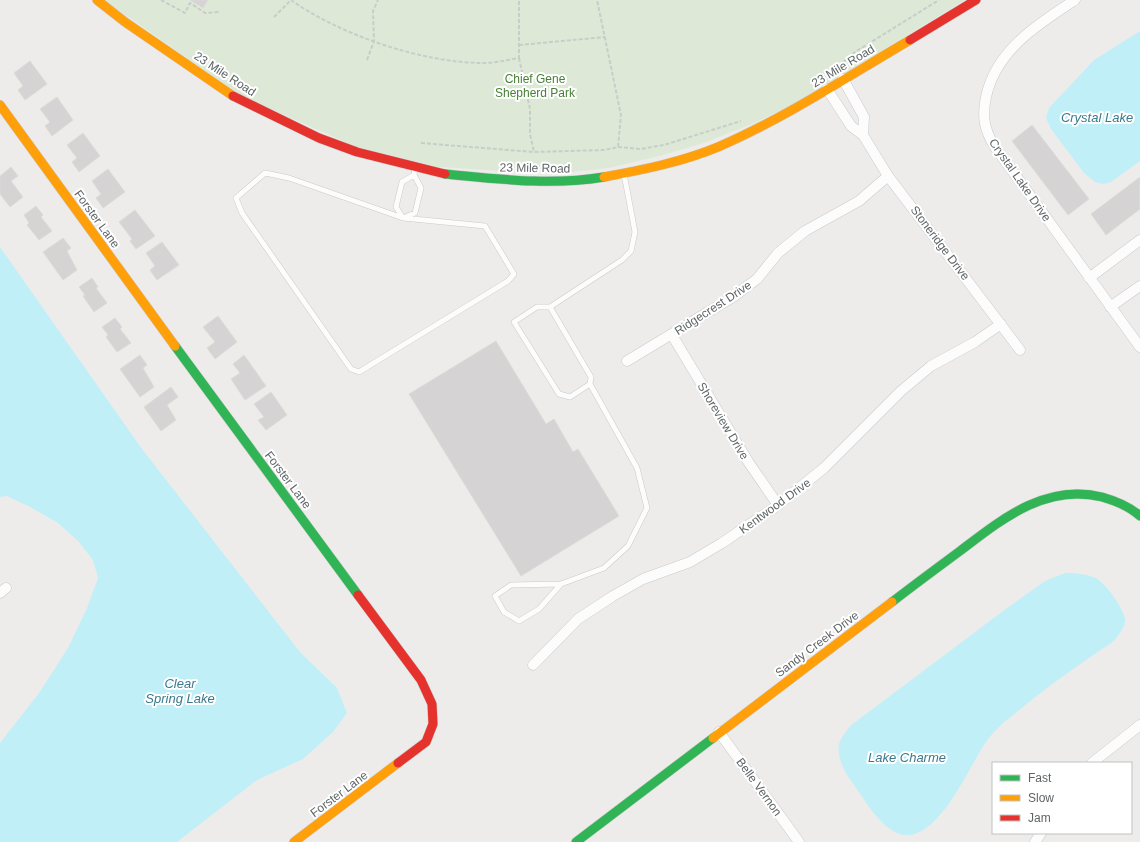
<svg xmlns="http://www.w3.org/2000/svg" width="1140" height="842" viewBox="0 0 1140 842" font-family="Helvetica,sans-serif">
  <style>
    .green { fill: #dde9d6 }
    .water { fill: #c0eff7 }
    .building { fill: #d5d3d3; stroke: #dedbd9 }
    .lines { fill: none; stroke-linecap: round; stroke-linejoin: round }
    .lane-casing { stroke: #cbcaca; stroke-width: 6 }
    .street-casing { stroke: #cbcaca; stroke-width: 11 }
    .fast-casing { stroke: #cacaca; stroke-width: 10 }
    .slow-casing { stroke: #cacaca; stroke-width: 10 }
    .jam-casing { stroke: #cacaca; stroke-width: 10 }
    .path { stroke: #c9cdca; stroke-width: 2; stroke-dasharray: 4 2; stroke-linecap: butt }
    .lane { stroke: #fcfcfc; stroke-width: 5 }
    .street { stroke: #fcfcfc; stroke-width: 10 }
    .fast { stroke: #30b455; stroke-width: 9 }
    .slow { stroke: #ff9f0a; stroke-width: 9 }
    .jam { stroke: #e5322d; stroke-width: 9 }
    .labels { text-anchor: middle; stroke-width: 4; stroke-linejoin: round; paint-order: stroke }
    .street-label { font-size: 12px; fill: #5f6567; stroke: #fff }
    .park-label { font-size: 12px; fill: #477f36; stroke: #fff }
    .water-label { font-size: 13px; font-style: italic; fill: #3b798c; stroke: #fff }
  </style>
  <rect width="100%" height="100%" fill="#eeecea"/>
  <path class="green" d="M104 0H965L796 103 754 123 704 143 663 155 609 168 572 172H518L438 167 357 147 241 96Z"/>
  <path class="water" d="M1140 31V161L1111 182 1103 184 1095 182 1084 173 1051 129 1046 118 1049 108 1094 60Z
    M0 247 142 449 300 652 337 688 347 713 333 732 303 759 257 780 177 842H0V743L39 693 68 648 87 608 98 578 93 560 78 541 58 523 30 507 7 496 0 497Z
    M1065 573C1076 573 1086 574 1096 578 1105 583 1127 612 1125 622 1124 629 1118 635 1114 641 1083 662 1052 683 1023 707 1009 718 994 729 984 745 969 768 942 830 911 835 885 839 864 798 851 781 844 771 835 754 840 741 842 736 847 731 850 726L1007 608 1045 581Z"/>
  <path class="building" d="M190 0H208L203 8Z
    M30 61 47 84 25 100 18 90 23 86 14 73Z
    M57 97 73 120 52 136 45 126 50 122 40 109Z
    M1032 125 1089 199 1068 215 1012 141Z
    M83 133 100 156 79 172 72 162 77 158 67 145Z
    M11 167 18 176 11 181 23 197 10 207 0 194V176Z
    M108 169 125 192 103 208 96 198 101 194 92 181Z
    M1140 177V209L1106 235 1091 214Z
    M36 206 43 215 41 217 52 231 39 240 27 225 29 223 24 215Z
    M135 210 155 236 136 249 130 241 132 239 119 222Z
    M63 238 71 248 67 251 77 270 63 280 43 252Z
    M162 242 179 265 157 280 150 270 155 266 146 253Z
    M92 278 98 287 96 288 107 303 94 312 83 296 85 295 79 287Z
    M218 316 237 342 215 359 207 348 215 342 203 327Z
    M115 318 122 327 120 329 131 343 117 352 106 337 108 335 102 327Z
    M496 341 546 424 554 419 573 452 578 449 619 516 521 576 409 394Z
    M140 355 147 365 143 368 154 387 140 397 120 369Z
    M244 355 266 386 245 400 231 379 240 373 233 364Z
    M171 387 178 397 167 405 176 420 161 431 144 407Z
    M271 392 287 415 266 430 258 420 264 417 254 404Z"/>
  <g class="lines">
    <defs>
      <path id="lane" d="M265 173 289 178 403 218 485 226 514 274 508 281 359 372 351 369 242 213 236 198Z
        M414 175 402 182 396 207 403 218 415 213 421 188 414 175 415 168
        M550 307H537L514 322 559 394 570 397 590 384 591 377 550 307 622 260 631 251 635 232 624 174
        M561 584 539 609 519 621 504 612 495 596 511 585 561 584 604 568 628 546 647 508 637 468 590 384"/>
      <path id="street" d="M1075 0C1038 24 996 50 986 97 982 116 984 130 995 147L1140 347
        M843 79 864 117 863 135
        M827 89 851 126 863 135 888 176 1020 350
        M1089 278 1140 240
        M1110 307 1140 286
        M672 335 749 463 778 505
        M627 361 733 297 757 279 778 253 805 231 859 201 888 176
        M0 593 6 588
        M533 665 578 619 613 596 643 579 690 562 722 543 778 505 824 468 901 391 931 366 975 342 1001 324
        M719 732 799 842
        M1092 763 1140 725
        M1035 842 1041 833"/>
      <path id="fast" d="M445 174C498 179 551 186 604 177
        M175 346 358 595
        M892 602C914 585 937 568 960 551 1002 519 1046 483 1102 497 1116 501 1129 506 1140 516
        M576 842 713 738"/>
      <path id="slow" d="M97 0 125 22 233 96
        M0 105 175 346
        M604 177C642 170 682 162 718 147 785 118 847 77 910 40
        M713 738 892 602
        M294 842 398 763"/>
      <path id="jam" d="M910 40 976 0
        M233 96 319 138 357 152 445 174
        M358 595 421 680 432 704 433 724 426 742 398 763"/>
    </defs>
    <use href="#lane" class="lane-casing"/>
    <use href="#street" class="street-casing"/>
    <use href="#fast" class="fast-casing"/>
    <use href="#slow" class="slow-casing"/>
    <use href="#jam" class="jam-casing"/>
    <path class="path" d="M161 0 185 13 190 3 205 13 219 12
      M291 0C340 35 423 63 483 63 495 63 507 60 519 58V0
      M274 17 291 0
      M519 45 605 37
      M519 58 530 109V134L534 152
      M367 60 374 41 373 11 378 0
      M834 70 855 52 939 0
      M421 143 534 152 604 150 618 147 621 115 597 0
      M618 147 641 149 664 145 741 121"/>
    <use href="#lane" class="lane"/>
    <use href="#street" class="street"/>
    <use href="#fast" class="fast"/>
    <use href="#slow" class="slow"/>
    <use href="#jam" class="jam"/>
  </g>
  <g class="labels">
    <g class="street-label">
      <text transform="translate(843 66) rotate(-31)" y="4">23 Mile Road</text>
      <text transform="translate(225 74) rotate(33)" y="4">23 Mile Road</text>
      <text transform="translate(535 168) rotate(1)" y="4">23 Mile Road</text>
      <text transform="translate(1020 180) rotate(55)" y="4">Crystal Lake Drive</text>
      <text transform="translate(97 219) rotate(54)" y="4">Forster Lane</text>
      <text transform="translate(940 243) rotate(53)" y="4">Stoneridge Drive</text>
      <text transform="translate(713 308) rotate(-33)" y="4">Ridgecrest Drive</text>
      <text transform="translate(723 421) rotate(59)" y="4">Shoreview Drive</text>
      <text transform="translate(288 480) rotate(53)" y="4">Forster Lane</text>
      <text transform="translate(775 506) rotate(-36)" y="4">Kentwood Drive</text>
      <text transform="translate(817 644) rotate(-37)" y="4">Sandy Creek Drive</text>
      <text transform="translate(759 787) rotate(54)" y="4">Belle Vernon</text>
      <text transform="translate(339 794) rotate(-37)" y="4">Forster Lane</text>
    </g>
    <g class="park-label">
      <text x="535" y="83">Chief Gene<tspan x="535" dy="14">Shepherd Park</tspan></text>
    </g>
    <g class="water-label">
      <text x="1097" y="122">Crystal Lake</text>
      <text x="180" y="688">Clear<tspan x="180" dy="15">Spring Lake</tspan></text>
      <text x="907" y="762">Lake Charme</text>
    </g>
  </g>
  <rect x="992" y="762" width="140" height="72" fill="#ffffff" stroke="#bfc1c2"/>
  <rect x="1000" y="775" width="20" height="6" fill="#30b455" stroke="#bfc1c2"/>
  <text x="1028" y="782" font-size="12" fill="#5f6567">Fast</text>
  <rect x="1000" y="795" width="20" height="6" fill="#ff9f0a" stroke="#bfc1c2"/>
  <text x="1028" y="802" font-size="12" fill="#5f6567">Slow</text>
  <rect x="1000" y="815" width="20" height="6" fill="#e5322d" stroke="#bfc1c2"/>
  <text x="1028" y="822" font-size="12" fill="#5f6567">Jam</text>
</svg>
